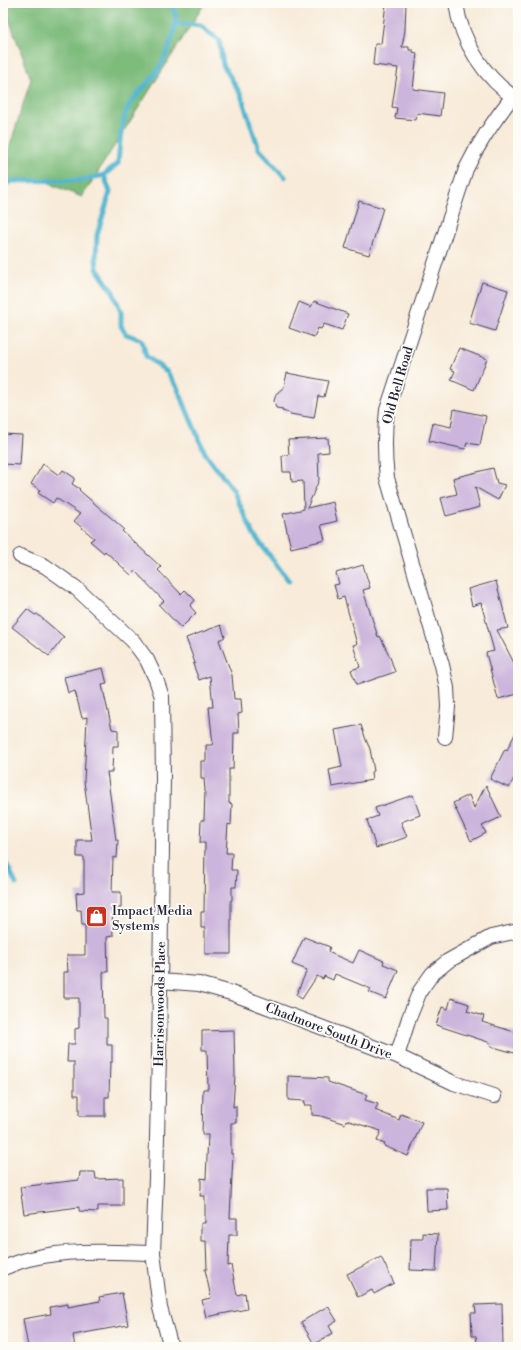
<svg xmlns="http://www.w3.org/2000/svg" width="521" height="1350" viewBox="0 0 521 1350" font-family="'Libre Bodoni',serif">
  <style>
    .forest { fill: #7ebc7b; stroke: #506f5b }
    .lines { fill: none; stroke-linecap: round; stroke-linejoin: round }
    .stream { stroke: #51b6d0; stroke-width: 5 }
    .building { fill: #ccb5dc }
    .street-casing { stroke: #424053; stroke-width: 16 }
    .street { stroke: #fff; stroke-width: 14 }
    .labels { text-anchor: middle; stroke-width: 3.5; stroke-linejoin: round; paint-order: stroke }
    .street-label { font-size: 13px; fill: #22223b; stroke: #fdfcf7 }
    .poi-label { font-size: 13px; fill: #22223b; stroke: #fdfcf7; text-anchor: start }
  </style>
  <rect width="100%" height="100%" fill="#fdfcf7"/>
  <filter id="ink" filterUnits="userSpaceOnUse"><feTurbulence type="fractalNoise" baseFrequency=".025" numOctaves="2"/><feDisplacementMap in="SourceGraphic" scale="8" xChannelSelector="R" yChannelSelector="G"/><feConvolveMatrix kernelMatrix="1 2 1 2 8 2 1 2 1" color-interpolation-filters="sRGB"/></filter>
  <filter id="wash" filterUnits="userSpaceOnUse"><feTurbulence type="fractalNoise" baseFrequency=".012" numOctaves="4" result="noise"/><feDisplacementMap in="SourceGraphic" scale="16" xChannelSelector="R" yChannelSelector="G"/><feGaussianBlur stdDeviation="0.9" result="paint"/><feColorMatrix in="noise" values="0 0 0 0 0 0 0 0 0 0 0 0 0 0 0 0 0 1.4 0 .05"/><feComposite in="paint" operator="in"/></filter>
  <g filter="url(#wash)">
    <rect width="100%" height="100%" fill="#f8ebd9"/>
    <path class="forest" d="M3 3H205L82 197 40 180 9 183 3 190V165L4 164 31 79Z"/>
    <g class="lines">
      <path class="stream" d="M176 23 201 26 219 40 223 65 241 95 259 149 285 177
        M104 175 110 192 97 235 96 258 97 269 113 292 121 312V326L126 334 142 340 146 356 167 372 177 387 205 453 233 490 254 535 289 581
        M3 185 13 181 82 180 104 175 118 163C120 145 120 122 129 106 136 94 148 84 156 73 165 60 187 13 168 3
        M3 857 16 884"/>
    </g>
    <g id="blocks">
      <path class="building" d="M386 3H406L405 30 402 47H409V50H413V52L417 53 413 89 443 93 440 116 417 113 416 120 395 118 397 108 392 107 398 68 373 65 375 44H381Z
        M359 201 383 208 369 255 345 248Z
        M482 282 508 290 495 331 469 323Z
        M314 301 348 314 342 330 324 324 321 329 318 328 314 337 289 328 299 302 311 307Z
        M459 348 487 359 474 390 451 380 455 371 450 369Z
        M287 373 328 381 324 397 318 396 314 418 290 414V413L282 411 283 409 276 408 274 401 276 394 284 387Z
        M454 409 486 416 480 445 467 443 465 449 429 441 433 423 451 427Z
        M3 434 22 435 20 465 3 464Z
        M328 438 329 452 318 453 319 480 307 508 333 502 337 521 321 525 325 540 291 548 283 514 304 509 303 481 292 482 291 472H283L282 456 289 455 288 440Z
        M43 464 59 475 63 470 75 478 72 484 80 489 79 490 124 529 122 531 161 567 158 570 181 594 185 590 195 600 190 606 196 613 181 628 159 605 164 601 135 571 131 575 105 551 104 553 90 541 94 538 74 521 80 514 56 498 53 503 38 493 40 490 31 484Z
        M493 468 497 483 505 485 498 500 475 487 480 507 446 516 441 498 457 494 453 478Z
        M363 565 370 588 363 590 378 637 380 636 390 657 395 672 357 685 351 670 360 667 353 645 357 644 344 597 338 599 334 585 339 584 336 573Z
        M496 581 508 628 497 630 514 663 518 679V694L498 699 486 653 494 651 481 603 472 606 468 589Z
        M27 609 35 615 37 614 64 637 49 656 12 627Z
        M221 625 225 637 219 640 232 675 234 699H241L242 713 238 714 239 733H234L233 769H229V803L232 804 231 825 228 824 226 853H232L231 870H237L236 887H232V900H231V954H205V928H201V912H204L205 843H200L201 820H204L205 790 204 779H201V761H206V745H213L209 707H213L210 676 199 680 193 664 195 663 186 638Z
        M103 668 107 684 102 685 112 729 118 730V746H113L112 772H107L116 840H118L117 858 113 857 112 892H121V908H112L113 936 107 937 108 972H103L104 1018H107V1045H112V1063L110 1062 109 1097H105V1116H79V1095H74V1062H67L68 1044H75V1029L79 1028V998H64V972H68L67 955H85V925H82L81 910H77L76 893 84 892V857H77V840H92L84 781 87 717 82 718 75 691 68 693 64 677Z
        M361 725 366 740 370 749 374 771 371 772 372 780 332 787 329 770 342 767 335 730Z
        M518 728V770L509 788 490 779 505 749 507 750Z
        M486 785 501 817 482 826 486 833 471 841 453 803 469 795 474 808Z
        M413 795 420 815 401 822 407 837 376 848 367 820 378 816 375 808Z
        M304 937 330 947 328 952 353 963 359 950 384 961 383 964 398 970 386 999 369 992 371 989 335 974 333 980 324 976 323 979 317 976 302 999 296 995 307 970 292 964Z
        M451 998 469 1004 467 1011 484 1016 482 1022 518 1033V1054L490 1046 491 1043 436 1025 442 1007 448 1009Z
        M234 1030 235 1075 233 1107 236 1106V1123H231V1154H233L230 1218H237V1235H229L228 1266 231 1265 237 1295 245 1293 247 1309 206 1317 202 1300 211 1298 205 1269H207L206 1241H201V1223H205V1196H200L201 1188V1178L206 1179 208 1135H202L203 1089H208L207 1050H202V1031Z
        M288 1076 328 1078V1082L367 1095 365 1100 378 1104 375 1110 399 1120 401 1114 422 1122 408 1156 384 1146 385 1144 377 1141 381 1131 346 1120 345 1124 321 1116 312 1115V1105H304L305 1101 288 1100Z
        M80 1172H95L96 1179 123 1178V1206H98V1212L79 1211V1207L24 1214 20 1187 79 1180Z
        M426 1188H447L448 1210 427 1211Z
        M423 1233 438 1234 436 1271 410 1270 411 1239H423Z
        M381 1257 394 1283 374 1294 372 1290 358 1297 347 1274Z
        M122 1293 128 1325 73 1335 75 1347H28L23 1319 51 1314 50 1307 68 1304V1307L100 1301 99 1297Z
        M502 1304 503 1345 477 1346 476 1336H472L471 1313H476L475 1305Z
        M328 1306 337 1321 329 1326 333 1333 314 1344 301 1322Z"/>
    </g>
  </g>
  <g filter="url(#ink)">
    <use href="#blocks" fill-opacity="0" stroke="#424053" stroke-width="1"/>
    <g class="lines">
      <defs>
        <path id="street" d="M456 3C461 42 485 79 518 100
          M20 556 45 566 76 588 133 641 147 660 156 679 162 697 163 778 159 1055 156 1178 153 1253 160 1308 171 1347
          M445 737 448 707 447 688 442 665 387 478C384 453 384 435 387 410L466 169C479 142 494 120 513 96
          M160 981 199 984 231 993 397 1056 454 1083 494 1096
          M397 1056 409 1018 420 991 432 974 448 961 491 937 518 931
          M3 1268C12 1265 20 1261 29 1259 70 1249 111 1252 153 1253"/>
      </defs>
      <use href="#street" class="street-casing"/>
      <use href="#street" class="street"/>
    </g>
  </g>
  <defs>
    <symbol id="shop-square" viewBox="-11 -11 22 22"><rect x="-9" y="-9" width="18" height="18" rx="4" fill="#c8321e" stroke="#fdfcf7"/><path d="M-5-2.5h2.3a2.7 3.5 0 0 1 5.4 0H5L5.5 6h-11ZM-1.5-2.5h3a1.5 2.3 0 0 0-3 0Z" fill="#fff"/></symbol>
  </defs>
  <g fill-rule="evenodd">
    <use href="#shop-square" x="84" y="904" width="25" height="25"/>
  </g>
  <g class="labels">
    <g class="street-label">
      <text transform="translate(397 385) rotate(-74)" y="5">Old Bell Road</text>
      <text transform="translate(159 1004) rotate(-89)" y="5">Harrisonwoods Place</text>
      <text transform="translate(329 1030) rotate(21)" y="5">Chadmore South Drive</text>
    </g>
    <g class="poi-label">
      <text x="112" y="915">Impact Media<tspan x="112" dy="15">Systems</tspan></text>
    </g>
  </g>
  <rect width="521" height="1350" fill="none" stroke="#fdfcf7" stroke-width="16"/>
</svg>
